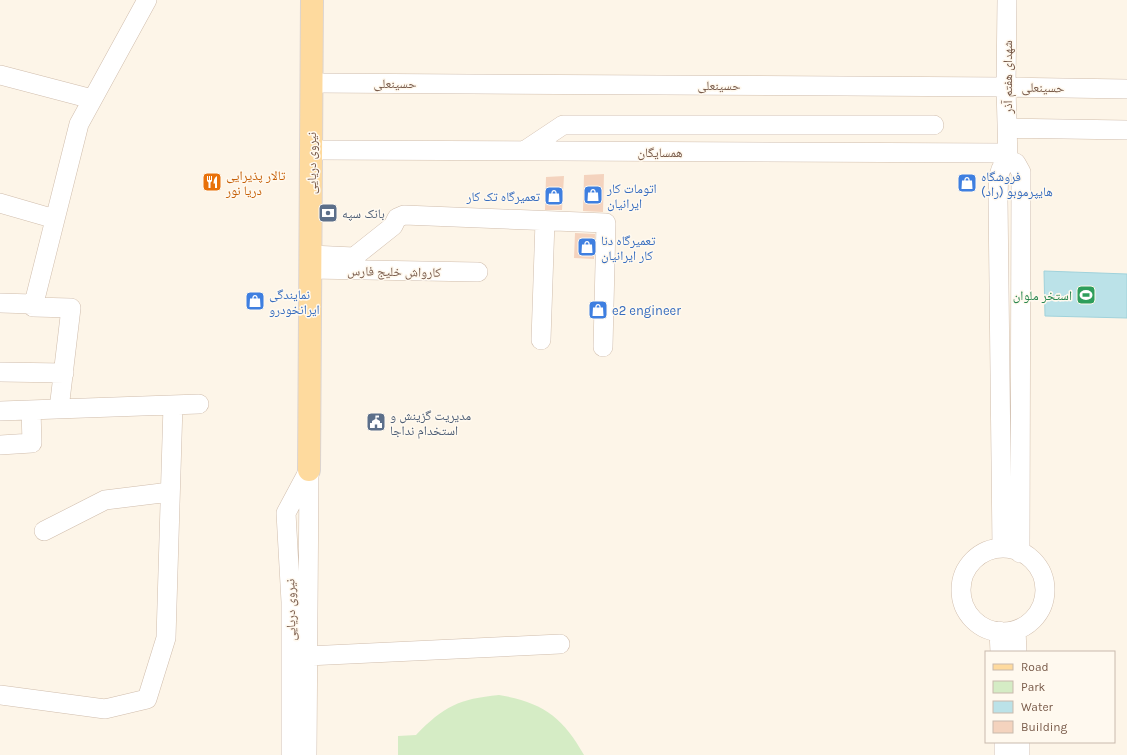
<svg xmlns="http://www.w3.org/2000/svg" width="1127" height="755" viewBox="0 0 1127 755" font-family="Karla,'Noto Naskh Arabic',sans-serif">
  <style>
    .green { fill: #d5ecc5 }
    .water { fill: #bbe2e8; stroke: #a0d2db }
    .building { fill: #f4d3be }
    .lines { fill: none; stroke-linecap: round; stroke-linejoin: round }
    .minor-casing { stroke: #d0bdac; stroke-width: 20 }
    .major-casing { stroke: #dcd4d0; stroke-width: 24 }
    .minor { stroke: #fff; stroke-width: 19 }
    .major { stroke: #feda9e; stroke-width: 22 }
    .labels { text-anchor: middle; stroke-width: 3; stroke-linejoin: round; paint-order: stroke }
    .street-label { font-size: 13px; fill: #795b4a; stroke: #fff9ef }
    .food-label { font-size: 13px; fill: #c56008; stroke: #fff9ef; text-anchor: start }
    .shop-label { font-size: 13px; fill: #366cbe; stroke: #fff9ef; text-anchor: start }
    .service-label { font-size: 13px; fill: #4e5e75; stroke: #fff9ef; text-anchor: start }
    .leisure-label { font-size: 13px; fill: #27864d; stroke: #fff9ef; text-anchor: end }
  </style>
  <rect width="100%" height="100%" fill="#fdf5e8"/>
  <path class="green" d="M499 695C542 702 563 717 584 755H398V736L416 735C444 706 459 699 499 695Z"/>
  <path class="water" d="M1044 271 1127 274V318L1045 316Z"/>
  <path class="building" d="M604 174 603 212 583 211 584 175Z
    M564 176 562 210H545L546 177Z
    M575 233 595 234 594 259 574 258Z"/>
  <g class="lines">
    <defs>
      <path id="minor" d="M0 75 92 99
        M312 83 1006 87 1127 89
        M1007 128 1127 130
        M312 150 1007 153
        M524 151 563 125H934
        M1008 160 1016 163 1021 172 1020 553
        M0 203 55 219
        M311 255 354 257 393 226 397 218 404 215 606 223 603 347
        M311 269 478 272
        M0 303 33 304
        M541 340 545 221
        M0 372 64 373
        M59 409 71 308 33 307 79 124 147 0
        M0 411 199 404
        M0 445 32 443 31 410
        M44 531 105 500 170 492
        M1002 548 998 198C999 185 996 169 1008 160L1006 87 1007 0
        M961 590a42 42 0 1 1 84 0a42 42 0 1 1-84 0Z
        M1016 630 1017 652
        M999 631 1000 652
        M307 656 560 644
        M0 695 105 709 147 699 166 638 173 405
        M1004 742V755
        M1020 742V755
        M291 755V602L286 513 309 470 307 755"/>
      <path id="major" d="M309 470 312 0"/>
    </defs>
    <use href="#minor" class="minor-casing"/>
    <use href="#major" class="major-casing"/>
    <use href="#minor" class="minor"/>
    <use href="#major" class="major"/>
  </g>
  <defs>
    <symbol id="restaurant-square" viewBox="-11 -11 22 22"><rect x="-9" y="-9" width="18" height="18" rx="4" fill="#e8710a" stroke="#fff9ef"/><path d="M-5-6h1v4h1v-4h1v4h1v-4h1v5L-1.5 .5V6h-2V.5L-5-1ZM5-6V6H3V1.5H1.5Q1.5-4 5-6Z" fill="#fff"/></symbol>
    <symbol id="shop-square" viewBox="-11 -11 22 22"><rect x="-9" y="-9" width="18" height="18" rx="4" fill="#3f7fe0" stroke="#fff9ef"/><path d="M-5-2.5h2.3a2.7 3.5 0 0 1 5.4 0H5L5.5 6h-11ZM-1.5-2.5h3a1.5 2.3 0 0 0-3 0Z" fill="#fff"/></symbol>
    <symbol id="bank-square" viewBox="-11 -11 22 22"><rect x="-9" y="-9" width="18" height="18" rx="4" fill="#5c6f8a" stroke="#fff9ef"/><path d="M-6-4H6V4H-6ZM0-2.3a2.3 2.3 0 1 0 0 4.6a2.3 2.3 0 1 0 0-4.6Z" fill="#fff"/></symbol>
    <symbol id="stadium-square" viewBox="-11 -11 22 22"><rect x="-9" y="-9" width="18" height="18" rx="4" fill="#2e9e5b" stroke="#fff9ef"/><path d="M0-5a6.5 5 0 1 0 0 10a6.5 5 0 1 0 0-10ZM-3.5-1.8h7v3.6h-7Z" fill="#fff"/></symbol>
    <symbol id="civic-square" viewBox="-11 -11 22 22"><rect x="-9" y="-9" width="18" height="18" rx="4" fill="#5c6f8a" stroke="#fff9ef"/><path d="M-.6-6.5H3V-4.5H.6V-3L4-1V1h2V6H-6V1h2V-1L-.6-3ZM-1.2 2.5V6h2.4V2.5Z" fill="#fff"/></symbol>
  </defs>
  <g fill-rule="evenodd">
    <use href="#restaurant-square" x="201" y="171" width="22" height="22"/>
    <use href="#shop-square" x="956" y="172" width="22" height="22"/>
    <use href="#shop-square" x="582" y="184" width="22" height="22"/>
    <use href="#shop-square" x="543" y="185" width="22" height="22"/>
    <use href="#bank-square" x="317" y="202" width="22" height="22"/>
    <use href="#shop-square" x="576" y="236" width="22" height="22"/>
    <use href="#stadium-square" x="1075" y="284" width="22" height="22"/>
    <use href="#shop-square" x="244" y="290" width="22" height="22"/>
    <use href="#shop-square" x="587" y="299" width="22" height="22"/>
    <use href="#civic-square" x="365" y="411" width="22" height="22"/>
  </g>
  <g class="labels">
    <g class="street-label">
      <text transform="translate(1007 77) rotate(-90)" y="5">شهدای هفتم آذر</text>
      <text x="395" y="88">حسینعلی</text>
      <text x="719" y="90">حسینعلی</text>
      <text transform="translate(1043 87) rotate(1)" y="5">حسینعلی</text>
      <text x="660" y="157">همسایگان</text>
      <text transform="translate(311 163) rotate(-90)" y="5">نیروی دریایی</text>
      <text transform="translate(394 271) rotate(1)" y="5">کارواش خلیج فارس</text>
      <text transform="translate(290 610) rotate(-91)" y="5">نیروی دریایی</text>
    </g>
    <g class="food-label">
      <text x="226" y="180">تالار پذیرایی<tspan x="226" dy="15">دریا نور</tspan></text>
    </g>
    <g class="shop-label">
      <text x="981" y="181">فروشگاه<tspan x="981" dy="15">هایپرموبو (راد)</tspan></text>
      <text x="607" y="193">اتومات کار<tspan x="607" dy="15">ایرانیان</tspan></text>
      <text x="540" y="201" text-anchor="end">تعمیرگاه تک کار</text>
      <text x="601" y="245">تعمیرگاه دنا<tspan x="601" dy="15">کار ایرانیان</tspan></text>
      <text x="269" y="299">نمایندگی<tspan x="269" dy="15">ایرانخودرو</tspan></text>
      <text x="612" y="315">e2 engineer</text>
    </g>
    <g class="service-label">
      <text x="342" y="218">بانک سپه</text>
      <text x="390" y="420">مدیریت گزینش و<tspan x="390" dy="15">استخدام نداجا</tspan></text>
    </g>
    <g class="leisure-label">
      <text x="1072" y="300">استخر ملوان</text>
    </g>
  </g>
  <rect x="985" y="651" width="130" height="92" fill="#fff9ef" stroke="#c9baad"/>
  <rect x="993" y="664" width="20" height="6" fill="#feda9e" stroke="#c9baad"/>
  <text x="1021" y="671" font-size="12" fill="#795b4a">Road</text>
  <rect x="993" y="681" width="20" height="12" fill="#d5ecc5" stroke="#c9baad"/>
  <text x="1021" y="691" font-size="12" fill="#795b4a">Park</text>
  <rect x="993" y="701" width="20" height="12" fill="#bbe2e8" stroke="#c9baad"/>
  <text x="1021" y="711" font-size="12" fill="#795b4a">Water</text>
  <rect x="993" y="721" width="20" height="12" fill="#f4d3be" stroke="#c9baad"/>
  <text x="1021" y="731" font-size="12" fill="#795b4a">Building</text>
</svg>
